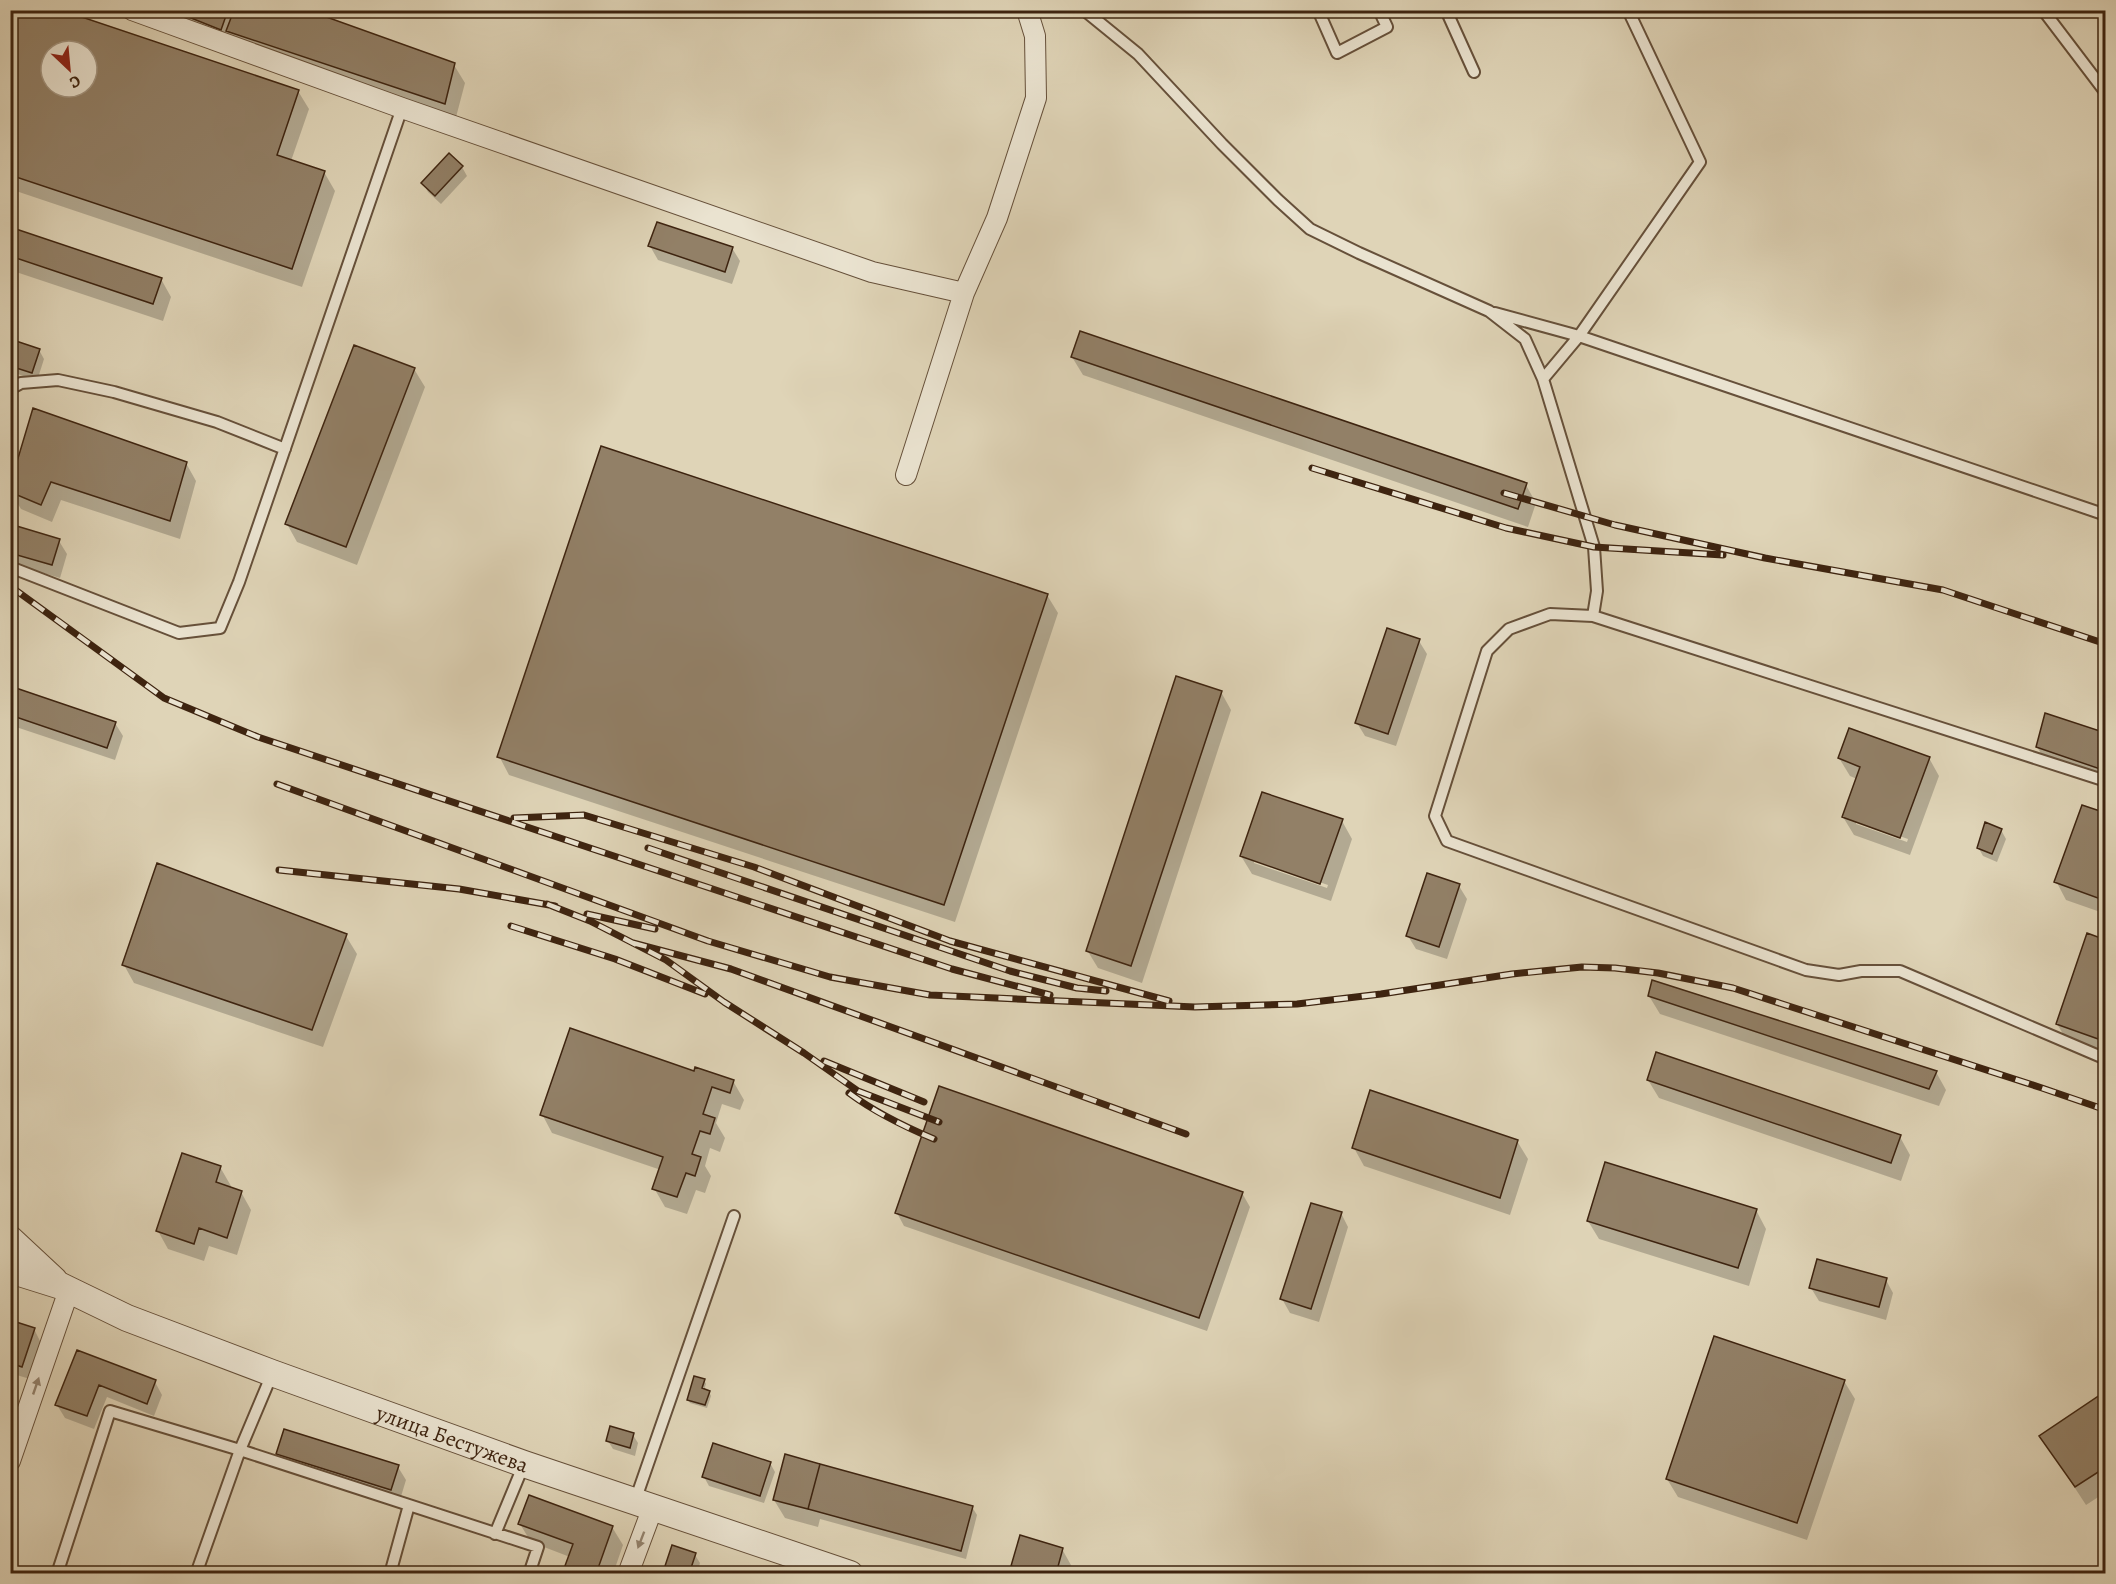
<svg xmlns="http://www.w3.org/2000/svg" width="2116" height="1584" viewBox="0 0 2116 1584" font-family="Alegreya,serif">
  <style>
    .shadow { fill: #0003; fill-rule: evenodd }
    .building { fill: #928067; stroke: #3e2410; stroke-width: 1.5; fill-rule: evenodd }
    .lines { fill: none; stroke-linecap: round; stroke-linejoin: round }
    .service-casing { stroke: #66503a; stroke-width: 14 }
    .minor-casing { stroke: #66503a; stroke-width: 22 }
    .tertiary-casing { stroke: #66503a; stroke-width: 28 }
    .service { stroke: #eae3d0; stroke-width: 10 }
    .minor { stroke: #eae3d0; stroke-width: 20 }
    .tertiary { stroke: #eae3d0; stroke-width: 26 }
    .rail-casing { stroke: #3e2410; stroke-width: 7 }
    .rail { stroke: #eae3d0; stroke-width: 4.5; stroke-dasharray: 14; stroke-linecap: butt }
    .oneway { fill: #948470 }
    .labels { text-anchor: middle; stroke-width: 5; stroke-linejoin: round; paint-order: stroke }
    .street-label { font-size: 22px; fill: #3e2410; stroke: #eae3d0 }
  </style>
  <rect width="100%" height="100%" fill="#dfd4b7"/>
  <filter id="stains"><feTurbulence type="fractalNoise" baseFrequency=".00333" numOctaves="4"/><feColorMatrix values="0 0 0 0 .2 0 0 0 0 .09 0 0 0 0 .02 0 0 0 .5 -.17"/></filter>
  <radialGradient id="worn" r=".72"><stop offset=".6" stop-color="#630" stop-opacity="0"/><stop offset="1" stop-color="#630" stop-opacity=".3"/></radialGradient>
  <path class="shadow" d="M10 10 298 91 309 109 291 161 324 172 335 191 302 287 10 189ZM51 51H87V87H51Z
    M137 10H303L454 65 465 83 455 121Z
    M449 155 462 167 467 176 441 204 428 192 423 183Z
    M10 229 161 279 171 297 163 321 10 270Z
    M650 246 732 248 740 261 732 284 658 260Z
    M39 350 44 359 37 381 15 373 10 362Z
    M1072 357 1526 485 1536 503 1528 527 1083 375Z
    M414 369 425 387 357 565 297 542 287 524Z
    M34 410 186 463 196 481 180 539 61 500 52 522 21 509 10 491Z
    M10 526 59 541 67 554 60 578 10 563Z
    M1047 595 1058 613 955 922 509 775 499 756Z
    M1419 641 1427 654 1396 746 1365 736 1357 723Z
    M10 688 115 723 123 736 115 760 10 725Z
    M1221 692 1231 710 1142 983 1098 968 1087 950Z
    M2106 734V785L2048 765 2037 747Z
    M1839 758H1929L1939 776 1910 855 1854 835 1843 817 1857 779 1850 776ZM1856 821 1908 839 1907 842 1856 824Z
    M2106 815V914L2066 900 2056 881Z
    M1342 821 1352 839 1331 901 1252 874 1241 856ZM1254 860 1328 885 1327 888 1254 863Z
    M2001 830 2006 839 1997 862 1983 856 1978 847Z
    M1459 886 1467 899 1447 959 1416 949 1408 936Z
    M346 936 357 954 323 1047 134 983 124 965Z
    M2106 941V1055L2068 1042 2057 1024Z
    M1649 996 1936 1072 1946 1090 1939 1106 1660 1014Z
    M1648 1080 1900 1137 1910 1155 1901 1181 1659 1098Z
    M733 1081 744 1100 740 1110 722 1104 716 1123 725 1138 720 1152 710 1148 705 1166 711 1176 705 1193 696 1190 687 1214 665 1207 654 1188 661 1170 552 1133 542 1114Z
    M1517 1141 1528 1159 1510 1215 1364 1166 1354 1148Z
    M220 1167 231 1186 230 1188 241 1192 251 1210 237 1255 209 1246 204 1261 168 1249 158 1231Z
    M1242 1193 1250 1207 1207 1331 904 1226 897 1213Z
    M1756 1210 1766 1229 1749 1286 1599 1239 1588 1221Z
    M1341 1213 1348 1227 1319 1322 1290 1313 1282 1299Z
    M1886 1280 1893 1293 1886 1320 1819 1301 1811 1288Z
    M10 1322 34 1329 41 1343 30 1379 10 1373Z
    M78 1352 155 1382 162 1395 154 1416 107 1397 94 1429 65 1418 57 1405Z
    M704 1380 706 1384 704 1390 709 1392 711 1396 707 1408 690 1403 688 1399Z
    M1844 1381 1855 1399 1807 1540 1678 1497 1667 1479Z
    M2106 1393V1492L2086 1505 2041 1436Z
    M633 1435 638 1443 635 1456 613 1449 608 1441Z
    M278 1454 398 1467 406 1480 399 1503 286 1467Z
    M770 1463 775 1472 764 1503 709 1486 704 1477Z
    M774 1500 972 1507 977 1515 966 1559 820 1519 818 1527 785 1518Z
    M520 1524 612 1527 623 1545 613 1574H564L570 1557 531 1542Z
    M1062 1549 1076 1574H1017L1012 1566Z
    M695 1555 700 1563 697 1574H668L665 1569Z"/>
  <path class="building" d="M10 10H61L299 90 277 155 325 171 292 269 10 175ZM51 51H87V87H51Z
    M171 10H228L221 30Z
    M234 10H307L455 63 445 104 226 31Z
    M449 153 463 166 435 196 421 183Z
    M657 222 733 247 725 272 648 246Z
    M10 227 162 278 153 304 10 256Z
    M1080 331 1527 483 1518 509 1071 357Z
    M16 341 40 349 32 373 10 366V358Z
    M354 345 415 368 346 547 285 524Z
    M33 408 187 462 170 521 51 482 41 505 10 492V485Z
    M601 446 1048 594 944 905 497 757Z
    M10 524 60 539 52 565 10 553Z
    M1387 628 1420 639 1388 734 1355 723Z
    M1176 676 1222 691 1131 966 1086 951Z
    M10 686 116 722 107 748 10 715Z
    M2045 713 2106 733V771L2036 747Z
    M1849 728 1930 757 1900 838 1842 817 1860 767 1838 758Z
    M1262 792 1343 819 1320 884 1240 856Z
    M2082 805 2106 813V901L2054 882Z
    M1985 822 2002 829 1992 854 1977 848Z
    M157 863 347 934 312 1030 122 965Z
    M1427 873 1460 884 1439 947 1406 936Z
    M2087 933 2106 940V1025L2101 1040 2056 1024Z
    M1652 980 1937 1071 1929 1089 1648 996Z
    M570 1028 694 1071 695 1067 734 1080 730 1093 712 1087 703 1114 715 1118 710 1134 700 1131 692 1154 701 1157 695 1176 686 1173 677 1197 652 1189 663 1157 540 1115Z
    M1656 1052 1901 1135 1891 1163 1647 1080Z
    M939 1086 1243 1192 1199 1318 895 1213Z
    M1370 1090 1518 1140 1500 1198 1352 1148Z
    M182 1153 221 1166 216 1182 242 1191 227 1238 199 1228 194 1244 156 1231Z
    M1605 1162 1757 1209 1738 1268 1587 1221Z
    M1311 1203 1342 1212 1311 1309 1280 1299Z
    M1817 1259 1887 1278 1879 1307 1809 1288Z
    M10 1320 35 1328 22 1367 10 1363Z
    M1714 1336 1845 1380 1797 1523 1666 1479Z
    M77 1350 156 1380 147 1404 99 1385 87 1416 55 1405Z
    M694 1376 705 1379 702 1388 710 1391 705 1405 687 1400Z
    M2106 1391V1467L2075 1487 2039 1436Z
    M610 1426 634 1433 630 1448 606 1441Z
    M284 1429 399 1465 391 1490 276 1454Z
    M713 1443 771 1462 760 1496 702 1477Z
    M785 1454 820 1464 808 1509 773 1500Z
    M820 1464 973 1506 961 1551 808 1509Z
    M529 1495 613 1526 596 1574H562L573 1544 518 1524Z
    M1020 1535 1063 1548 1056 1574H1037L1011 1566Z
    M672 1545 696 1553 689 1574H676L664 1569Z"/>
  <g class="lines">
    <defs>
      <path id="service" d="M1084 10 1138 54 1222 144 1278 200 1310 229 1359 253 1489 311 1525 339 1543 379 1594 547 1597 591 1593 616
        M1318 10 1337 53 1387 27 1379 10
        M1446 10 1474 72
        M2043 10 2106 93
        M1495 313 1579 336 2106 515
        M1543 379 1579 336 1700 162 1628 10
        M10 389 21 383 58 380 114 392 217 422 285 449
        M10 567 179 633 220 628 239 582 402 108
        M2106 781 1593 616 1550 614 1509 629 1487 651 1435 816 1447 841 1806 970 1839 975 1861 971H1900L2106 1059
        M635 1501 734 1216
        M495 1534 524 1464
        M57 1574 110 1411 240 1450 538 1547 529 1574
        M196 1574 240 1450 272 1374
        M390 1574 409 1505"/>
      <path id="minor" d="M132 10 402 108 872 272 964 293
        M906 475 964 293 997 218 1036 98 1035 36 1027 10
        M10 1461 69 1290
        M628 1574 653 1507"/>
      <g id="tertiary">
        <path d="M10 1239 54 1280"/>
        <path id="s1" d="M10 1270 61 1286 127 1318 272 1373 524 1464 850 1574"/>
      </g>
    </defs>
    <use href="#service" class="service-casing"/>
    <use href="#minor" class="minor-casing"/>
    <use href="#tertiary" class="tertiary-casing"/>
    <use href="#service" class="service"/>
    <use href="#minor" class="minor"/>
    <use href="#tertiary" class="tertiary"/>
    <defs>
      <path id="rail" d="M1312 468 1506 528 1594 547 1723 555
        M1504 493 1615 525 1765 558 1943 590 2106 644
        M10 586 164 698 258 737 952 969 1050 995
        M277 784 708 941 830 977 930 995 1195 1007 1297 1004 1381 994 1512 974 1582 967 1615 968 1658 973 1733 988 2042 1088 2106 1110
        M514 818 584 815 754 867 950 941 1169 1001
        M648 848 1010 971 1077 988 1106 991
        M279 870 459 889 555 906
        M547 904 590 921 666 960 724 1002 804 1053 858 1091 939 1122
        M587 914 655 929
        M511 926 615 959 705 994
        M633 943 731 969 1186 1134
        M824 1061 924 1102
        M849 1093C876 1113 903 1126 934 1139"/>
    </defs>
    <use href="#rail" class="rail-casing"/>
    <use href="#rail" class="rail"/>
  </g>
  <defs><path id="oneway-solid" d="M-6-.8H1V-3.2L6.5 0L1 3.2V.8H-6Z" transform="scale(1.5)"/></defs>
  <g class="oneway">
    <use href="#oneway-solid" transform="translate(36 1386) rotate(-71)"/>
    <use href="#oneway-solid" transform="translate(641 1540) rotate(111)"/>
  </g>
  <g class="labels">
    <g class="street-label">
      <text dy="8" stroke="none"><textPath href="#s1" startOffset="474">улица Бестужева</textPath></text>
    </g>
  </g>
  <rect width="2116" height="1584" fill="none" stroke="#dfd4b7" stroke-width="36"/>
  <rect x="12" y="12" width="2092" height="1560" fill="none" stroke="#3e2410" stroke-width="3"/>
  <rect x="18" y="18" width="2080" height="1548" fill="none" stroke="#3e2410" stroke-width="1.5"/>
  <g transform="translate(69 69) rotate(154)"><circle r="28" fill="#eae3d0" stroke="#a59783" stroke-width="1.5"/>
  <path d="M0-4.5L10 22L0 15L-10 22Z" fill="#8f2418"/>
  <text y="-9" font-size="16" font-weight="bold" text-anchor="middle" fill="#3e2410">С</text>
  </g>
  <rect width="100%" height="100%" filter="url(#stains)"/>
  <rect width="100%" height="100%" fill="url(#worn)"/>
</svg>
